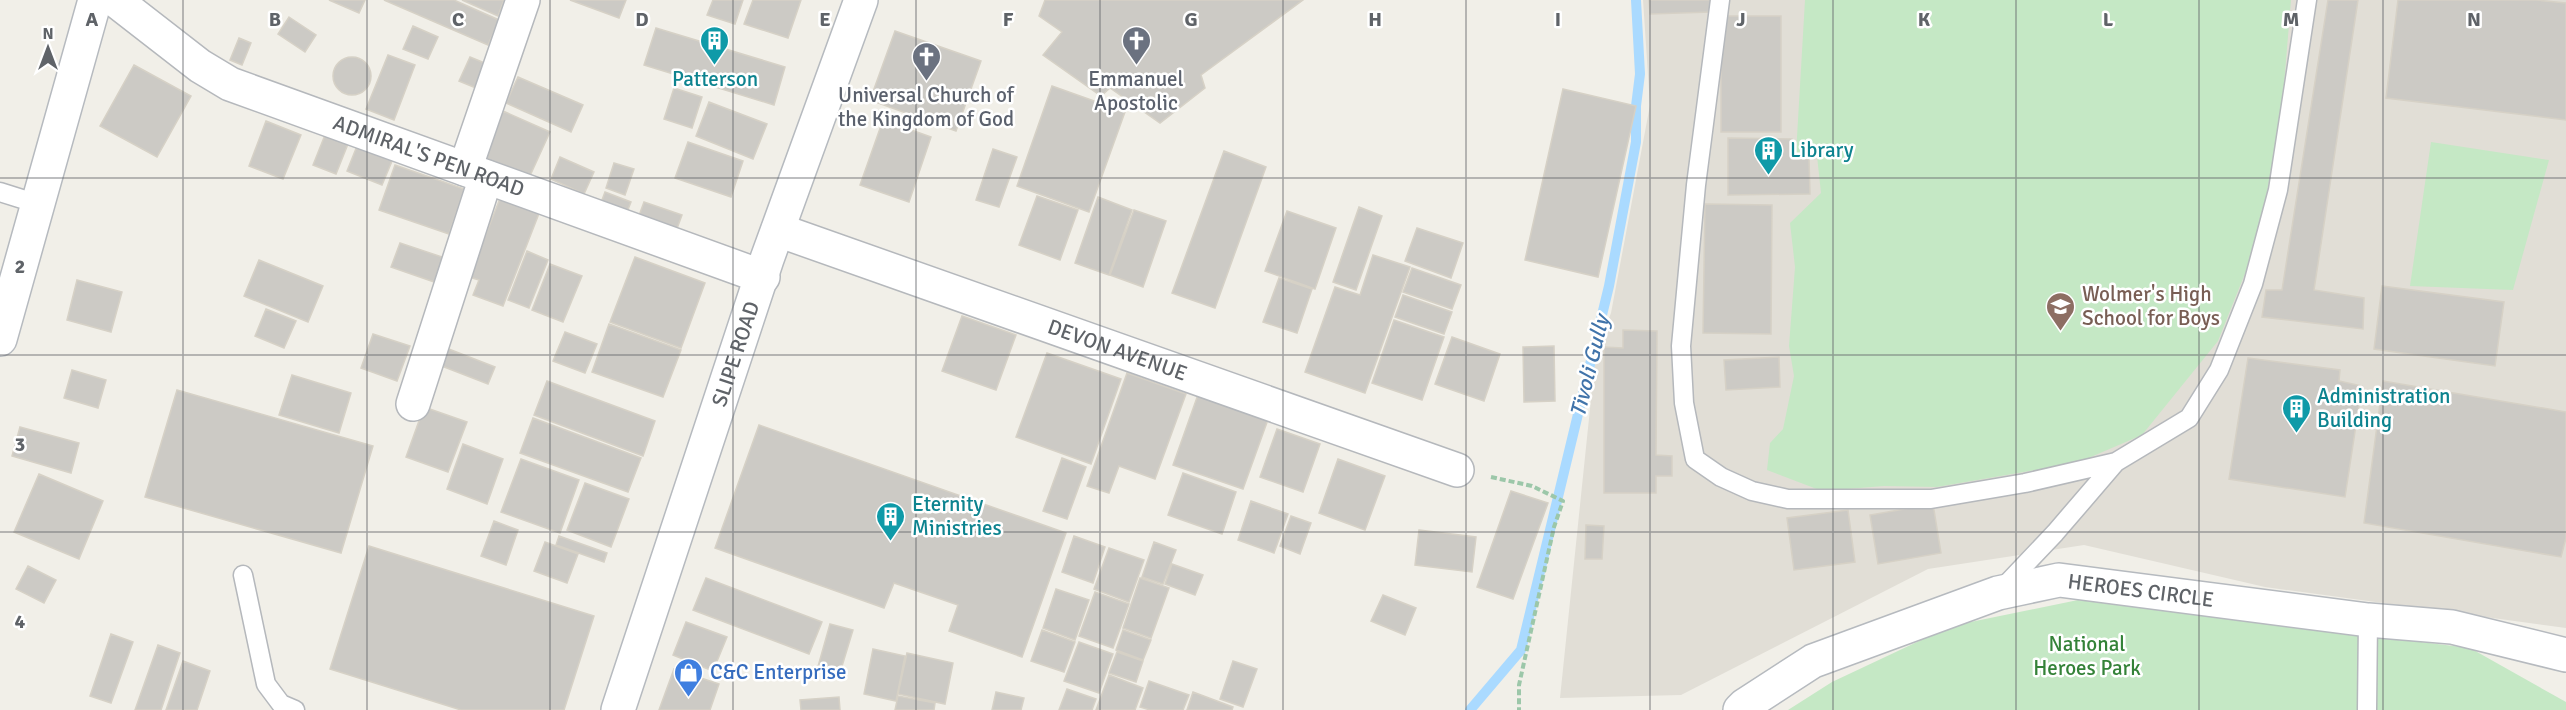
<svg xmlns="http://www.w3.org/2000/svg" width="2566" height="710" viewBox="0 0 2566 710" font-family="Signika,sans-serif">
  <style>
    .education { fill: #e1ded6 }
    .park { fill: #c5e8c5 }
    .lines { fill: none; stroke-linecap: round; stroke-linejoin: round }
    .stream { stroke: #aadaff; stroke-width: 10 }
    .building { fill: #cccac5; stroke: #d6d1c6; stroke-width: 1.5 }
    .lane-casing { stroke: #b5b8bc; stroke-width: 21 }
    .street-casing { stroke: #b5b8bc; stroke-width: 36 }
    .secondary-casing { stroke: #b6babf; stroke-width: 36 }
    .path { stroke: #9cc7a9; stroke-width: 4; stroke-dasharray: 6 3; stroke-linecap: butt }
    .lane { stroke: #fff; stroke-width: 18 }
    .street { stroke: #fff; stroke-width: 33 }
    .secondary { stroke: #fff; stroke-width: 33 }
    .grid { fill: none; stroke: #5f6368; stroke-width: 1.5; stroke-opacity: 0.55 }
    .labels { text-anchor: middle; stroke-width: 5; stroke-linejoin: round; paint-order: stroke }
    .culture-label { font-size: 21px; fill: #0d838f; stroke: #fff; text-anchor: start }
    .worship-label { font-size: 21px; fill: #5b616d; stroke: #fff }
    .street-label { font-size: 21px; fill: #5f6368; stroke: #fff }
    .education-label { font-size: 21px; fill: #785e54; stroke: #fff; text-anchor: start }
    .park-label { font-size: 21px; fill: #348238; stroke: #fff }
    .shop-label { font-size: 21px; fill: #366cbe; stroke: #fff; text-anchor: start }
    .water-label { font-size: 22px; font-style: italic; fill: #4174aa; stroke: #fff }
    .grid-label { font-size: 20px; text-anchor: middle; font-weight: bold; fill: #5f6368; stroke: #fff; stroke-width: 5; stroke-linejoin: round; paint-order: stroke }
  </style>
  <rect width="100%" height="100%" fill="#f1efe8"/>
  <path class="education" d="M1643 0H2566V628L2265 587 2084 545 1928 569 1681 695 1560 698 1596 351 1611 313 1650 105Z"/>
  <path class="park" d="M1805 0H2291L2282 109 2266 197 2246 271 2218 341 2142 435 2077 463 1937 487 1884 486 1822 491 1767 470 1770 443 1783 429 1794 376 1789 346 1795 267 1790 223 1821 193 1817 156 1796 154Z
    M2431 142 2549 160 2513 290 2410 286Z
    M2078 600 2470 648 2566 702V710H1788L1832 682 1951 626Z"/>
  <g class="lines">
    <path class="stream" d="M1470 710 1521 650 1609 286 1636 142V106L1640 74 1636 0"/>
  </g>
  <path class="building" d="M329 0H365L359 13Z
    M384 0H454L499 20 488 45Z
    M462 0H504L498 16Z
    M570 0H626L619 18Z
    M713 0H743L735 24 707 15Z
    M753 0H801L788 38 744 24Z
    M1045 0H1303L1201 75 1205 88 1160 123 1110 88 1101 96 1043 55 1062 32 1039 16Z
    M1649 0H1710L1711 12 1650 14Z
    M2328 0H2358L2314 290 2364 298 2363 329 2262 317 2266 290H2282Z
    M2398 0H2536L2566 3V120L2386 98Z
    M1721 16H1781V132H1721Z
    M289 17 316 35 305 52 278 34Z
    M413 26 438 37 428 59 403 49Z
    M656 28 785 67 774 105 644 65Z
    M895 31 981 61 956 131 870 100Z
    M239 38 251 43 242 65 230 60Z
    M388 55 415 65 394 120 366 109Z
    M470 57 487 64 476 88 459 81Z
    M333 76a19 19 0 1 1 38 0a19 19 0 1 1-38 0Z
    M134 65 191 96 157 157 100 126Z
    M518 77 583 105 571 132 506 103Z
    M1052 86 1125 112 1089 212 1017 186Z
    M674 88 702 97 692 128 664 119Z
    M1563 89 1636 106 1598 277 1525 260Z
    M709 102 767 124 753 159 696 136Z
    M503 111 550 132 529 178 481 156Z
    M883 120 931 137 909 202 860 185Z
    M266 121 301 135 283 179 249 166Z
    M325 135 348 144 336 174 313 165Z
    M1728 138 1792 139V159H1809L1810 194 1728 195Z
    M359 141 395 154 382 185 347 171Z
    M688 142 743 161 731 197 675 178Z
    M993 149 1017 157 999 207 976 200Z
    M1224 151 1266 167 1215 308 1172 293Z
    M560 157 594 172 584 194 551 179Z
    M614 163 634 169 625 195 606 188Z
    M395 165 464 189 449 234 379 210Z
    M605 192 631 202 625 217 599 208Z
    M501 196 540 211 503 306 473 295 479 280 469 277Z
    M1037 196 1078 210 1060 260 1019 245Z
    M1098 197 1132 210 1109 275 1075 263Z
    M644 202 682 215 675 234 637 221Z
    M1705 204 1772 205 1771 334 1703 333Z
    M1359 207 1382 216 1356 290 1333 282Z
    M1134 210 1166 221 1143 287 1110 275Z
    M1287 211 1336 228 1315 289 1265 271Z
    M1417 228 1463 243 1451 278 1405 261Z
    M400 243 445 258 437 283 391 267Z
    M527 251 548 260 529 308 508 300Z
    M1373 255 1410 267 1365 393 1305 372 1335 287 1360 295Z
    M635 257 705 283 681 348 610 322Z
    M259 260 323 286 308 322 244 296Z
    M550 264 582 276 563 322 532 310Z
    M1412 268 1461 285 1452 309 1403 292Z
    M1279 278 1312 289 1297 333 1263 322Z
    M77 280 122 292 111 332 67 320Z
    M2382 286 2504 302 2495 366 2374 349Z
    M1403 295 1452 312 1444 334 1395 317Z
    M266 309 296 321 284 348 255 336Z
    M962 316 1016 335 996 390 942 371Z
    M1394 320 1444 337 1422 400 1372 383Z
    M609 324 681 350 663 397 592 372Z
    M1623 330 1657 331 1656 455 1672 456V476H1656V493H1604V347L1623 348Z
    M565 332 597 344 585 373 553 361Z
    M373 334 410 346 397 381 361 368Z
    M1452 337 1500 354 1484 401 1435 384Z
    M441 346 495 367 488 384 434 363Z
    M1554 346 1555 401 1524 402 1523 347Z
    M1047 353 1121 379 1091 464 1016 437Z
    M1779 357 1780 387 1726 390 1724 360Z
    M2248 358 2340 370 2339 381 2362 386 2345 497 2229 479Z
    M72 370 106 380 98 408 64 398Z
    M1127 373 1186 394 1155 479 1119 466 1109 493 1087 486Z
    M292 375 351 393 339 433 279 415Z
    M547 381 655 421 643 456 534 415Z
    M2383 381 2566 412V538L2561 557 2364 523Z
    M1200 389 1270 414 1243 489 1173 465Z
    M177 390 373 446 341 553 145 497Z
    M424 407 467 422 448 472 406 457Z
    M533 418 641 458 628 492 520 453Z
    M759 425 1066 533 1022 657 949 631 958 605 894 583 884 608 715 548Z
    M20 427 79 443 71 473 12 456Z
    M1277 429 1320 444 1303 492 1260 477Z
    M463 444 503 459 487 504 447 489Z
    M1062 458 1086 467 1067 519 1043 511Z
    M521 459 579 480 560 533 501 512Z
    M1338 459 1385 476 1365 530 1319 513Z
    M1183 473 1236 492 1222 534 1168 515Z
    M39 474 103 501 79 559 14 532Z
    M585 483 629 499 611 547 567 530Z
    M1511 491 1548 503 1513 599 1477 587Z
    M1251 501 1288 514 1274 553 1238 540Z
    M1933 504 1941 553 1878 564 1870 515Z
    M1848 510 1855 562 1794 570 1787 518Z
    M1291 516 1311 523 1300 554 1280 546Z
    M494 521 518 530 506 565 481 556Z
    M1586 525 1604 526 1602 559H1585Z
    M1419 530 1476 537 1472 572 1415 565Z
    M559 536 607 553 604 562 556 545Z
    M1074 536 1105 547 1093 583 1062 572Z
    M545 542 578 554 567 583 534 571Z
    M1154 542 1176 550 1163 584 1142 577Z
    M369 546 594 616 564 710H461L330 669Z
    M1109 548 1144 560 1129 602 1094 589Z
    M1172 564 1203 575 1195 595 1165 584Z
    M28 566 56 580 44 603 16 589Z
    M706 578 822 622 809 654 693 610Z
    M1140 578 1169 588 1151 638 1123 628Z
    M1056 589 1089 600 1075 640 1043 628Z
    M1095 592 1129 604 1113 648 1079 636Z
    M1383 595 1416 608 1405 635 1371 621Z
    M686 622 727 637 713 671 673 655Z
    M830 624 853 630 839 676 817 670Z
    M1042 630 1075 642 1064 672 1031 661Z
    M1123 630 1151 640 1143 660 1116 650Z
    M111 634 133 642 111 703 90 696Z
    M1079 642 1113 654 1099 693 1064 681Z
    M158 645 180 653 161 710H135Z
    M873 649 905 656 896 701 864 694Z
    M1117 652 1143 661 1136 682 1109 673Z
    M907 653 953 663 945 704 898 694Z
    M183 661 210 671 197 710H166Z
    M1233 661 1257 669 1243 707 1220 699Z
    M674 669 719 684 710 710H659Z
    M1109 675 1143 688 1135 710H1096Z
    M1149 681 1189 695 1183 710H1150L1140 707Z
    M1067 689 1096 699 1092 710H1059Z
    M996 692 1024 698 1021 710H992Z
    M1193 692 1233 707 1232 710H1187Z
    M898 696 935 703 934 710H895Z
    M839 697 840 710H801L800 700Z"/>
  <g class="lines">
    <defs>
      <path id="lane" d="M1720 0 1696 185 1681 346 1684 403 1695 459 1721 477 1752 491 1788 499H1931L2025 483 2116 462 2189 418 2219 370 2253 284 2278 190 2307 0
        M0 192 38 204
        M243 575 266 684 281 704 295 710
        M2001 590 2055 533 2116 462
        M2367 710 2368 620"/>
      <g id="street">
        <path id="s1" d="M115 0 200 66 230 84 763 277"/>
        <path d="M465 169 523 0"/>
        <path id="s2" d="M778 230 1457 470"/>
        <path d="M413 404 486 177"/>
      </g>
      <g id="secondary">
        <path d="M0 339 95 0"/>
        <path id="s3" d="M618 710 767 259 861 0"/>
        <path id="s4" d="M1740 710 1745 705 1813 661 1998 593 2059 580 2368 620 2452 627 2566 655"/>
      </g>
    </defs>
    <use href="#lane" class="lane-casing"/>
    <use href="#street" class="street-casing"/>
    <use href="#secondary" class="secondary-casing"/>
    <path class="path" d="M1491 477 1532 486 1563 501 1554 527 1519 685V710"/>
    <use href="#lane" class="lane"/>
    <use href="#street" class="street"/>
    <use href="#secondary" class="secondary"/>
  </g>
  <path class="grid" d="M183 0V710M367 0V710M550 0V710M733 0V710M916 0V710M1100 0V710M1283 0V710M1466 0V710M1650 0V710M1833 0V710M2016 0V710M2199 0V710M2383 0V710M0 178H2566M0 355H2566M0 532H2566"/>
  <defs>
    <symbol id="building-pin" viewBox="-11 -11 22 30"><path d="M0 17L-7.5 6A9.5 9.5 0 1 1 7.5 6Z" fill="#0f9aa8" stroke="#fff"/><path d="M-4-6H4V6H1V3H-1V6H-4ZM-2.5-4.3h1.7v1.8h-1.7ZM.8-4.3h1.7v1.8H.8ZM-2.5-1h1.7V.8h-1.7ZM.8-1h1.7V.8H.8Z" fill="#fff"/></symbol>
    <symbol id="church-pin" viewBox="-11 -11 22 30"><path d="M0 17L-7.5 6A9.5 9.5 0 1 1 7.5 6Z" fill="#6b7280" stroke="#fff"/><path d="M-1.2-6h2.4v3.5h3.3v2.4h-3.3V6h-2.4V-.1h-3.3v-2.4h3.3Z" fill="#fff"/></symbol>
    <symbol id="school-pin" viewBox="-11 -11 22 30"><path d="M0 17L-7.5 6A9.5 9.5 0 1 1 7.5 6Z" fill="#8d6e63" stroke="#fff"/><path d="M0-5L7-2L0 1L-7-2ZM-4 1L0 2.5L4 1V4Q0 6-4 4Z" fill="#fff"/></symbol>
    <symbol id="shop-pin" viewBox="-11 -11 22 30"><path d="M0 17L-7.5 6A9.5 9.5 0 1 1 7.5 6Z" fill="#3f7fe0" stroke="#fff"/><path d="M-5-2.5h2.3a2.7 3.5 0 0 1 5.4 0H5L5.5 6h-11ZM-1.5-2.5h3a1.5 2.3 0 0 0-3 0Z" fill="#fff"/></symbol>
  </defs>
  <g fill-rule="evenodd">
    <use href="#building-pin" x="698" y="24" width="33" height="45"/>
    <use href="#church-pin" x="1120" y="24" width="33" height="45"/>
    <use href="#church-pin" x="910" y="40" width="33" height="45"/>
    <use href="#building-pin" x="1752" y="134" width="33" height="45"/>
    <use href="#school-pin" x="2044" y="290" width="33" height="45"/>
    <use href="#building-pin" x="2280" y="392" width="33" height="45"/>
    <use href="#building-pin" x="874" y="500" width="33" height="45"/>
    <use href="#shop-pin" x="672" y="656" width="33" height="45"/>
  </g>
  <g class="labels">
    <g class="culture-label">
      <text x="715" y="86" text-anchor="middle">Patterson</text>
      <text x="1790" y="157">Library</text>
      <text x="2317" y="403">Administration<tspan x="2317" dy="24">Building</tspan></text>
      <text x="912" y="511">Eternity<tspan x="912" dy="24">Ministries</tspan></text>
    </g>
    <g class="worship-label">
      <text x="1136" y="86">Emmanuel<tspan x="1136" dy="24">Apostolic</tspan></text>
      <text x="926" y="102">Universal Church of<tspan x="926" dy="24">the Kingdom of God</tspan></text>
    </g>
    <g class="street-label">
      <text dy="7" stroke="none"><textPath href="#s1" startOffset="354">ADMIRAL'S PEN ROAD</textPath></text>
      <text dy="7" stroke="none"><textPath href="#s2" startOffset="360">DEVON AVENUE</textPath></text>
      <text dy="7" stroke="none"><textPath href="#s3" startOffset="375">SLIPE ROAD</textPath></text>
      <text dy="7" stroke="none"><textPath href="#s4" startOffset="430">HEROES CIRCLE</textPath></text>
    </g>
    <g class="education-label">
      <text x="2082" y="301">Wolmer's High<tspan x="2082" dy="24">School for Boys</tspan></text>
    </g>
    <g class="park-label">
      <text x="2087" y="651">National<tspan x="2087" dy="24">Heroes Park</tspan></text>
    </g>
    <g class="shop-label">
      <text x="710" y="679">C&amp;C Enterprise</text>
    </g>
    <g class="water-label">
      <text transform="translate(1589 366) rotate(-76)" y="8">Tivoli Gully</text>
    </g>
  </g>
  <g class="grid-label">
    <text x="92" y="26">A</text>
    <text x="275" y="26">B</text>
    <text x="458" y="26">C</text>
    <text x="642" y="26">D</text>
    <text x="825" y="26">E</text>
    <text x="1008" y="26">F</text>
    <text x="1191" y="26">G</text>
    <text x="1375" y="26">H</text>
    <text x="1558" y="26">I</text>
    <text x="1741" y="26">J</text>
    <text x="1924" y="26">K</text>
    <text x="2108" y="26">L</text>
    <text x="2291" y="26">M</text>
    <text x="2474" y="26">N</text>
    <text x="20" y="273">2</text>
    <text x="20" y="451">3</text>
    <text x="20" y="628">4</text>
  </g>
  <g transform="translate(48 48)" stroke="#ffffff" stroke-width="4.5" paint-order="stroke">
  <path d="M0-4.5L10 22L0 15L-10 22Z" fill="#5f6368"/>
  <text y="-9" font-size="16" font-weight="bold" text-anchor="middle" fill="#5f6368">N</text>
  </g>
</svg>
